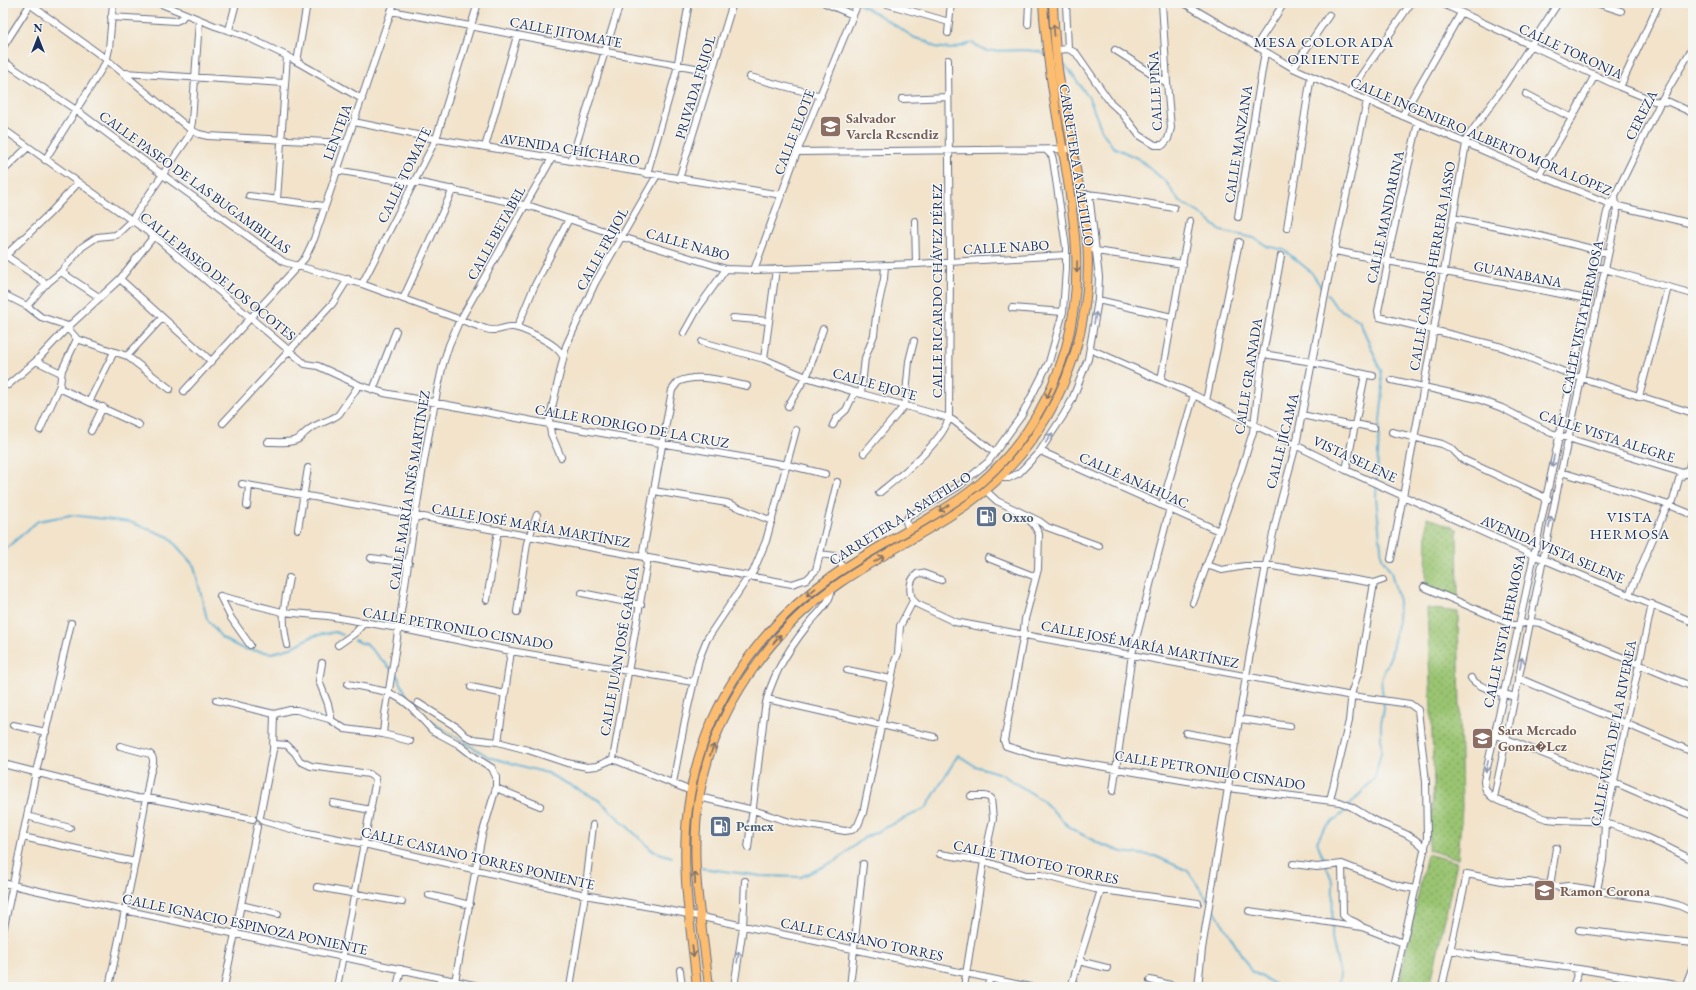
<svg xmlns="http://www.w3.org/2000/svg" width="1696" height="990" viewBox="0 0 1696 990" font-family="'EB Garamond',serif">
  <style>
    .grass { fill: url(#grass-dots); stroke: #5a7a68 }
    .lines { fill: none; stroke-linecap: round; stroke-linejoin: round }
    .stream { stroke: #56add3; stroke-width: 2 }
    .minor-casing { stroke: #666e84; stroke-width: 8 }
    .major-casing { stroke: #666e84; stroke-width: 10 }
    .minor { stroke: #fff; stroke-width: 6 }
    .major { stroke: #fcbd6f; stroke-width: 8 }
    .oneway { stroke: #806f66 }
    .oneway2 { stroke: #8d97ae }
    .labels { text-anchor: middle; stroke-width: 3; stroke-linejoin: round; paint-order: stroke }
    .street-label { font-size: 14px; fill: #1b2f5e; stroke: #f6f6f2 }
    .education-label { font-size: 14px; font-weight: bold; fill: #785e54; stroke: #f6f6f2; text-anchor: start }
    .service-label { font-size: 14px; font-weight: bold; fill: #4e5e75; stroke: #f6f6f2; text-anchor: start }
    .neighbourhood-label { font-size: 15px; letter-spacing: 1px; fill: #1b2f5e; stroke: #f6f6f2 }
  </style>
  <defs>
    <pattern id="grass-dots" width="8" height="8" patternUnits="userSpaceOnUse"><rect width="8" height="8" fill="#9ac471"/><path d="M2 2h.1M6 6h.1" fill="none" stroke="#7da060" stroke-width="1.8" stroke-linecap="round"/></pattern>
  </defs>
  <rect width="100%" height="100%" fill="#f6f6f2"/>
  <filter id="ink" filterUnits="userSpaceOnUse"><feTurbulence type="fractalNoise" baseFrequency=".025" numOctaves="2"/><feDisplacementMap in="SourceGraphic" scale="8" xChannelSelector="R" yChannelSelector="G"/><feConvolveMatrix kernelMatrix="1 2 1 2 8 2 1 2 1" color-interpolation-filters="sRGB"/></filter>
  <filter id="wash" filterUnits="userSpaceOnUse"><feTurbulence type="fractalNoise" baseFrequency=".012" numOctaves="4" result="noise"/><feDisplacementMap in="SourceGraphic" scale="16" xChannelSelector="R" yChannelSelector="G"/><feGaussianBlur stdDeviation="0.9" result="paint"/><feColorMatrix in="noise" values="0 0 0 0 0 0 0 0 0 0 0 0 0 0 0 0 0 1.4 0 .05"/><feComposite in="paint" operator="in"/></filter>
  <g filter="url(#wash)">
    <rect width="100%" height="100%" fill="#f2e3ca"/>
    <path class="grass" d="M1427 517 1457 529 1458 599 1426 585Z
      M1427 608 1458 612 1462 807 1458 859 1428 850 1434 784Z
      M1427 854 1457 862 1430 987H1398Z"/>
    <g class="lines">
      <path class="stream" d="M859 4 874 12 915 38 926 41 935 47 951 49 972 43 987 51 1026 50 1041 52 1045 55
        M1060 63 1067 67 1089 98 1102 131 1113 147 1139 159 1166 182 1179 201 1201 214 1221 231 1254 238 1267 246 1284 250 1311 272 1324 291
        M1327 294 1336 307 1359 320 1381 370 1383 392 1379 431 1376 497 1382 558 1391 572 1399 601 1398 620 1391 655 1381 679 1384 708 1381 723V752L1375 777 1343 813 1323 830 1317 842 1333 883 1332 938 1340 975 1338 987
        M3 551 38 521 71 515 130 522 169 537 194 566 207 619 222 638 243 649 272 653 291 648 313 636 335 632 343 635
        M354 640 367 645 397 675 407 696 428 720 489 757 547 773 600 801 653 851 672 857
        M701 868 761 876 801 877 837 860 864 838 926 808 958 755 975 766 1001 774 1042 800 1070 828 1100 844 1122 852 1155 856 1188 871 1208 901
        M1211 904 1251 971 1280 987"/>
    </g>
  </g>
  <g filter="url(#ink)">
    <g class="lines">
      <defs>
        <path id="minor" d="M28 3 106 59 191 130 199 134 208 136 346 143
          M159 3 215 26 245 36 287 56 362 99
          M825 3 853 15
          M884 3 949 22
          M1066 3 1068 49
          M1184 3 1293 68 1349 93 1466 143 1539 175 1610 204 1693 224
          M1441 3 1620 87 1654 101 1669 102 1693 113
          M1596 3 1621 11
          M391 11 606 52 712 71
          M111 17 176 21 181 19 185 14
          M1028 24 1029 3
          M229 30 236 3
          M948 33 951 3
          M1256 46 1284 3
          M3 47 31 3
          M1693 47 1661 101 1607 212 1519 625 1484 781C1484 799 1503 803 1517 807 1528 809 1537 817 1548 819 1569 822 1592 818 1612 825 1641 833 1666 847 1693 860
          M1056 50 1068 49 1076 53 1110 102 1122 113 1139 135 1155 145H1163L1168 139 1171 128 1167 83 1162 3
          M1115 50 1167 83
          M3 61 76 110 163 175 284 262 362 284 486 329C500 333 502 326 513 327 523 328 548 341 555 347 559 350 561 353 563 356
          M297 62 307 3
          M1293 68 1329 15
          M124 73 284 83
          M750 77 821 96
          M1620 87 1659 3
          M1349 93 1411 3
          M1526 94 1572 118
          M902 99 948 97
          M1402 116 1461 13
          M354 122 436 139 782 195
          M1418 123 1388 255 1387 268 1378 311 1379 317 1502 347 1572 375 1693 413
          M3 129 154 236 305 364 318 366 359 385 384 393 549 424 788 465 825 474
          M485 147 517 36
          M797 152 1072 149
          M45 160 106 62 109 49 113 3
          M571 161 620 3
          M336 170 406 182 421 183 533 207 622 237 726 269 754 270 916 264 1066 255
          M3 171 28 147
          M647 174 676 73 689 3
          M1539 175 1572 118 1595 75
          M679 179 733 3
          M1086 194 1105 196 1174 208
          M249 196 324 206
          M277 200 287 56
          M1238 217 1265 52
          M1453 218 1540 236 1608 253
          M915 221 916 264
          M1287 228 1311 76
          M1093 249 1096 251 1183 264
          M1335 251 1587 299
          M5 255 47 284
          M3 258 50 213 78 183
          M1594 266 1693 294
          M754 270 797 152 858 3
          M61 272 99 297
          M120 279 211 361
          M362 284 436 139 478 3
          M3 294 27 306 41 317 65 325 77 339 127 356 170 389
          M403 299 453 189
          M1098 300 1172 317
          M27 306 44 286 61 272 82 247 97 237 116 235 131 221 189 136 192 122 199 20
          M1012 308 1063 312
          M733 318 769 321
          M517 328 534 287 569 219
          M684 333 698 308 726 269
          M702 342 764 359 806 377 855 392 949 418 954 421 994 452
          M1090 349 1194 395 1346 470 1533 555 1693 622
          M1263 354 1306 361 1373 376
          M127 356 162 318
          M764 359 776 269
          M36 361 61 373
          M1161 380 1190 221
          M1392 380 1478 399 1502 408 1551 433 1693 476
          M8 385 36 361 68 327 120 279 154 236
          M59 388 139 425
          M373 390 396 331
          M184 391 305 258 314 239 394 3
          M861 394 865 358 874 335 876 316 884 279 885 265
          M1639 397 1668 287
          M1206 401 1239 242
          M89 402 114 352
          M788 406 808 373 823 329
          M1302 415 1348 425H1360L1374 428
          M223 423 333 303 348 279
          M833 425 836 419 846 410 855 392
          M40 430 60 385 62 370 77 339
          M91 431 103 407
          M1392 432 1442 444 1452 449 1462 459 1548 499
          M268 442C276 442 285 443 293 441 300 440 301 436 306 432 315 423 332 421 339 414L359 385
          M1040 451 1219 531
          M864 453 905 405 909 361 914 341
          M561 457 551 434 549 421 566 346 595 283 657 175
          M1346 470 1365 375
          M1561 472 1669 505 1693 515
          M1000 478H1009L1019 473 1040 451 1063 416 1072 400 1088 359 1098 300 1099 277 1089 194
          M242 484 792 584 807 579 816 570 837 482
          M985 490 997 501 1039 521 1047 527 1099 546
          M654 491 727 503 772 521
          M879 493C900 476 941 444 949 418L950 262 948 60
          M1162 505 1194 395
          M247 506 249 486
          M1028 516V519L1034 525 1039 534 1038 569 1025 619 1023 638 1004 741 1006 746 1035 755 1228 788 1340 802C1354 807 1358 811 1370 818 1388 829 1412 832 1425 849
          M298 529 308 468
          M909 529 906 522 908 517 959 486 988 462 1022 415 1049 362 1063 312 1066 269V247L1053 160 1052 156 1046 150
          M820 554 835 556 844 568
          M371 558 409 563
          M988 558 1036 577
          M1391 559 1424 386 1467 138 1505 85 1558 3
          M1206 565 1222 570 1245 566H1273L1374 583 1383 580
          M941 580 922 573 917 574C908 581 908 597 917 604L955 622 1352 696 1410 704 1418 710 1426 782 1427 838 1393 987
          M1424 587 1513 625 1532 622 1540 623 1693 687
          M582 593 641 605
          M1629 595 1665 510 1673 501 1679 479 1689 468 1693 452
          M220 596 282 612 328 616 398 628 511 651 693 682
          M220 596 231 618 250 645
          M487 600 498 530
          M1193 603 1240 473 1253 432 1263 354 1281 256
          M517 612 527 543 537 515
          M287 645C281 619 284 604 289 578
          M338 645 355 633 365 622
          M322 663 319 681 328 704 331 717 329 719
          M847 670 891 679
          M1471 678C1477 688 1503 693 1514 697
          M1518 678 1693 752
          M348 684 388 692 402 700 411 707 432 730 458 744 476 758 492 768 496 777V788L540 806
          M471 687 505 694
          M767 699 934 737
          M216 700 274 714 290 710H297L329 719 345 729 383 734 410 741
          M418 703 458 728 466 736 473 739 498 742 528 750 567 763 587 767 597 766 613 759 691 791
          M1240 719 1290 726
          M13 725 46 732
          M1186 733 1236 742
          M383 734 385 714C405 598 417 479 443 364L449 345 458 324 552 158
          M1494 734 1614 782 1693 816
          M498 742 511 651
          M274 744 287 745 295 753 300 761 311 766 369 774 376 779 337 987
          M613 759 647 563 643 551 672 390 678 382C699 372 725 382 747 386
          M3 764 137 798 153 799 253 819
          M673 783 685 720 699 659 707 639 745 582 753 572 766 541 796 430
          M1113 791 1132 654 1170 508
          M699 797 753 810 790 822 845 831 852 830 858 825 863 813 895 661 898 654 900 626 913 601
          M1494 798 1561 472 1617 214 1615 196
          M1330 800 1349 721 1352 691 1359 671 1374 583
          M333 803 371 810
          M27 816 70 828
          M260 817 273 750 274 714
          M263 821 298 831 364 844 585 895 683 913 1030 987
          M23 837 135 862
          M748 848 765 708C770 678 788 650 807 626 817 613 830 605 832 588
          M940 854 984 861 1026 875H1041L1095 889 1198 903
          M1293 864 1317 867 1342 864 1399 886 1415 889
          M1342 864 1343 915C1347 921 1356 920 1362 927
          M3 883 124 910 483 987
          M1550 886 1556 848
          M317 887 402 902
          M1597 890 1603 861 1605 823 1652 604
          M429 895 470 905
          M241 905 278 914
          M1249 911 1362 927 1403 943
          M1579 930 1693 943
          M3 932 36 772 71 623
          M1450 949 1467 954 1579 969 1688 987
          M1079 961 1107 968
          M680 970 682 987
          M1150 980 1179 987
          M851 983 862 987
          M1442 985 1451 987
          M109 987 135 862 150 774C152 767 156 759 150 754L120 746
          M224 987 257 827
          M397 987 401 969
          M454 987 482 835 496 788
          M570 987 585 895 593 825
          M734 987 743 927 745 881
          M850 987 863 864
          M964 987 984 861 993 819 991 798 985 796H971
          M988 987 989 979
          M1071 987 1101 890
          M1198 987 1202 949 1246 676 1266 565 1279 507 1296 445 1328 279 1367 101
          M1442 987 1467 874 1507 882H1529L1560 887 1568 886 1662 901 1678 905 1693 912
          M1573 987 1579 969
          M1685 987 1693 966"/>
        <path id="major" d="M697 987C691 927 680 869 688 809 700 712 756 627 837 573 878 545 924 524 965 495 1013 460 1048 408 1065 351 1085 281 1075 221 1063 151 1054 102 1046 53 1043 3
          M709 987C702 922 689 863 699 798 713 711 769 631 841 582 882 554 928 532 968 504 1019 468 1055 415 1074 356 1085 320 1090 280 1087 242 1082 191 1070 140 1061 89 1056 61 1054 32 1053 3"/>
      </defs>
      <use href="#minor" class="minor-casing"/>
      <use href="#major" class="major-casing"/>
      <use href="#minor" class="minor"/>
      <use href="#major" class="major"/>
    </g>
    <defs><path id="oneway-shaft" d="M-6 0H5M1.5-3L5.5 0L1.5 3" fill="none" stroke-width="1.6" stroke-linecap="round" stroke-linejoin="round"/></defs>
    <g class="oneway">
      <use href="#oneway-shaft" transform="translate(1054 30) rotate(-95)"/>
      <use href="#oneway-shaft" transform="translate(1077 267) rotate(92)"/>
      <use href="#oneway-shaft" transform="translate(1049 393) rotate(114)"/>
      <use href="#oneway-shaft" transform="translate(944 508) rotate(148)"/>
      <use href="#oneway-shaft" transform="translate(879 559) rotate(-31)"/>
      <use href="#oneway-shaft" transform="translate(811 592) rotate(141)"/>
      <use href="#oneway-shaft" transform="translate(777 639) rotate(-49)"/>
      <use href="#oneway-shaft" transform="translate(712 750) rotate(-70)"/>
      <use href="#oneway-shaft" transform="translate(695 878) rotate(-92)"/>
      <use href="#oneway-shaft" transform="translate(693 951) rotate(83)"/>
    </g>
    <g class="oneway2">
      <use href="#oneway-shaft" transform="translate(1095 318) rotate(-80)"/>
      <use href="#oneway-shaft" transform="translate(1049 438) rotate(-55)"/>
      <use href="#oneway-shaft" transform="translate(1553 461) rotate(102)"/>
      <use href="#oneway-shaft" transform="translate(1550 522) rotate(-78)"/>
      <use href="#oneway-shaft" transform="translate(1521 663) rotate(-79)"/>
      <use href="#oneway-shaft" transform="translate(1487 766) rotate(103)"/>
      <use href="#oneway-shaft" transform="translate(738 957) rotate(-82)"/>
    </g>
  </g>
  <defs>
    <symbol id="school-square" viewBox="-11 -11 22 22"><rect x="-9" y="-9" width="18" height="18" rx="4" fill="#8d6e63" stroke="#f6f6f2"/><path d="M0-5L7-2L0 1L-7-2ZM-4 1L0 2.5L4 1V4Q0 6-4 4Z" fill="#fff"/></symbol>
    <symbol id="fuel-square" viewBox="-11 -11 22 22"><rect x="-9" y="-9" width="18" height="18" rx="4" fill="#5c6f8a" stroke="#f6f6f2"/><path d="M-5.5-6h7V0h2V4h1.3V-2.5L3-4.5l.8-.8L6-3V5H2.5V1h-1V6h-7ZM-4.2-4.7v3.2H.2V-4.7Z" fill="#fff"/></symbol>
  </defs>
  <g fill-rule="evenodd">
    <use href="#school-square" x="818" y="114" width="25" height="25"/>
    <use href="#fuel-square" x="974" y="504" width="25" height="25"/>
    <use href="#school-square" x="1470" y="726" width="25" height="25"/>
    <use href="#fuel-square" x="708" y="814" width="25" height="25"/>
    <use href="#school-square" x="1532" y="878" width="25" height="25"/>
  </g>
  <g class="labels">
    <g class="street-label">
      <text transform="translate(566 32) rotate(11)" y="5">CALLE JITOMATE</text>
      <text transform="translate(1571 51) rotate(25)" y="5">CALLE TORONJA</text>
      <text transform="translate(695 87) rotate(-73)" y="5">PRIVADA FRIJOL</text>
      <text transform="translate(1155 91) rotate(-93)" y="5">CALLE PIÑA</text>
      <text transform="translate(1641 115) rotate(-63)" y="5">CEREZA</text>
      <text transform="translate(337 132) rotate(-70)" y="5">LENTEJA</text>
      <text transform="translate(794 132) rotate(-69)" y="5">CALLE ELOTE</text>
      <text transform="translate(1481 136) rotate(23)" y="5">CALLE INGENIERO ALBERTO MORA LÓPEZ</text>
      <text transform="translate(1238 144) rotate(-81)" y="5">CALLE MANZANA</text>
      <text transform="translate(570 149) rotate(9)" y="5">AVENIDA CHÍCHARO</text>
      <text transform="translate(1077 165) rotate(81)" y="5">CARRETERA A SALTILLO</text>
      <text transform="translate(404 175) rotate(-64)" y="5">CALLE TOMATE</text>
      <text transform="translate(195 182) rotate(36)" y="5">CALLE PASEO DE LAS BUGAMBILIAS</text>
      <text transform="translate(1385 217) rotate(-78)" y="5">CALLE MANDARINA</text>
      <text transform="translate(496 233) rotate(-61)" y="5">CALLE BETABEL</text>
      <text transform="translate(688 244) rotate(16)" y="5">CALLE NABO</text>
      <text transform="translate(1006 247) rotate(-3)" y="5">CALLE NABO</text>
      <text transform="translate(602 249) rotate(-61)" y="5">CALLE FRIJOL</text>
      <text transform="translate(1432 266) rotate(-80)" y="5">CALLE CARLOS HERRERA JASSO</text>
      <text transform="translate(1518 274) rotate(11)" y="5">GUANABANA</text>
      <text transform="translate(218 276) rotate(39)" y="5">CALLE PASEO DE LOS OCOTES</text>
      <text transform="translate(937 291) rotate(-90)" y="5">CALLE RICARDO CHÁVEZ PÉREZ</text>
      <text transform="translate(1582 317) rotate(-78)" y="5">CALLE VISTA HERMOSA</text>
      <text transform="translate(1248 376) rotate(-81)" y="5">CALLE GRANADA</text>
      <text transform="translate(875 384) rotate(16)" y="5">CALLE EJOTE</text>
      <text transform="translate(632 426) rotate(10)" y="5">CALLE RODRIGO DE LA CRUZ</text>
      <text transform="translate(1607 436) rotate(18)" y="5">CALLE VISTA ALEGRE</text>
      <text transform="translate(1282 441) rotate(-76)" y="5">CALLE JÍCAMA</text>
      <text transform="translate(1355 459) rotate(25)" y="5">VISTA SELENE</text>
      <text transform="translate(1134 480) rotate(24)" y="5">CALLE ANÁHUAC</text>
      <text transform="translate(409 490) rotate(-81)" y="5">CALLE MARÍA INÉS MARTÍNEZ</text>
      <text transform="translate(900 518) rotate(-32)" y="5">CARRETERA A SALTILLO</text>
      <text transform="translate(531 525) rotate(10)" y="5">CALLE JOSÉ MARÍA MARTÍNEZ</text>
      <text transform="translate(1553 549) rotate(23)" y="5">AVENIDA VISTA SELENE</text>
      <text transform="translate(458 628) rotate(10)" y="5">CALLE PETRONILO CISNADO</text>
      <text transform="translate(1504 631) rotate(-78)" y="5">CALLE VISTA HERMOSA</text>
      <text transform="translate(1140 644) rotate(11)" y="5">CALLE JOSÉ MARÍA MARTÍNEZ</text>
      <text transform="translate(619 651) rotate(-80)" y="5">CALLE JUAN JOSÉ GARCÍA</text>
      <text transform="translate(1613 733) rotate(-79)" y="5">CALLE VISTA DE LA RIVEREA</text>
      <text transform="translate(1210 770) rotate(9)" y="5">CALLE PETRONILO CISNADO</text>
      <text transform="translate(478 858) rotate(13)" y="5">CALLE CASIANO TORRES PONIENTE</text>
      <text transform="translate(1036 862) rotate(12)" y="5">CALLE TIMOTEO TORRES</text>
      <text transform="translate(245 924) rotate(12)" y="5">CALLE IGNACIO ESPINOZA PONIENTE</text>
      <text transform="translate(862 939) rotate(12)" y="5">CALLE CASIANO TORRES</text>
    </g>
    <g class="education-label">
      <text x="846" y="123">Salvador<tspan x="846" dy="16">Varela Resendiz</tspan></text>
      <text x="1498" y="735">Sara Mercado<tspan x="1498" dy="16">Gonza�Lez</tspan></text>
      <text x="1560" y="896">Ramon Corona</text>
    </g>
    <g class="service-label">
      <text x="1002" y="522">Oxxo</text>
      <text x="736" y="831">Pemex</text>
    </g>
    <g class="neighbourhood-label">
      <text x="1324" y="47">MESA COLORADA<tspan x="1324" dy="17">ORIENTE</tspan></text>
      <text x="1630" y="522">VISTA<tspan x="1630" dy="17">HERMOSA</tspan></text>
    </g>
  </g>
  <rect width="1696" height="990" fill="none" stroke="#f6f6f2" stroke-width="16"/>
  <g transform="translate(38 38)" stroke="#f6f6f2" stroke-width="3" paint-order="stroke">
  <path d="M0-3L7 15L0 10L-7 15Z" fill="#1b2f5e"/>
  <text y="-6" font-size="11" font-weight="bold" text-anchor="middle" fill="#1b2f5e">N</text>
  </g>
</svg>
